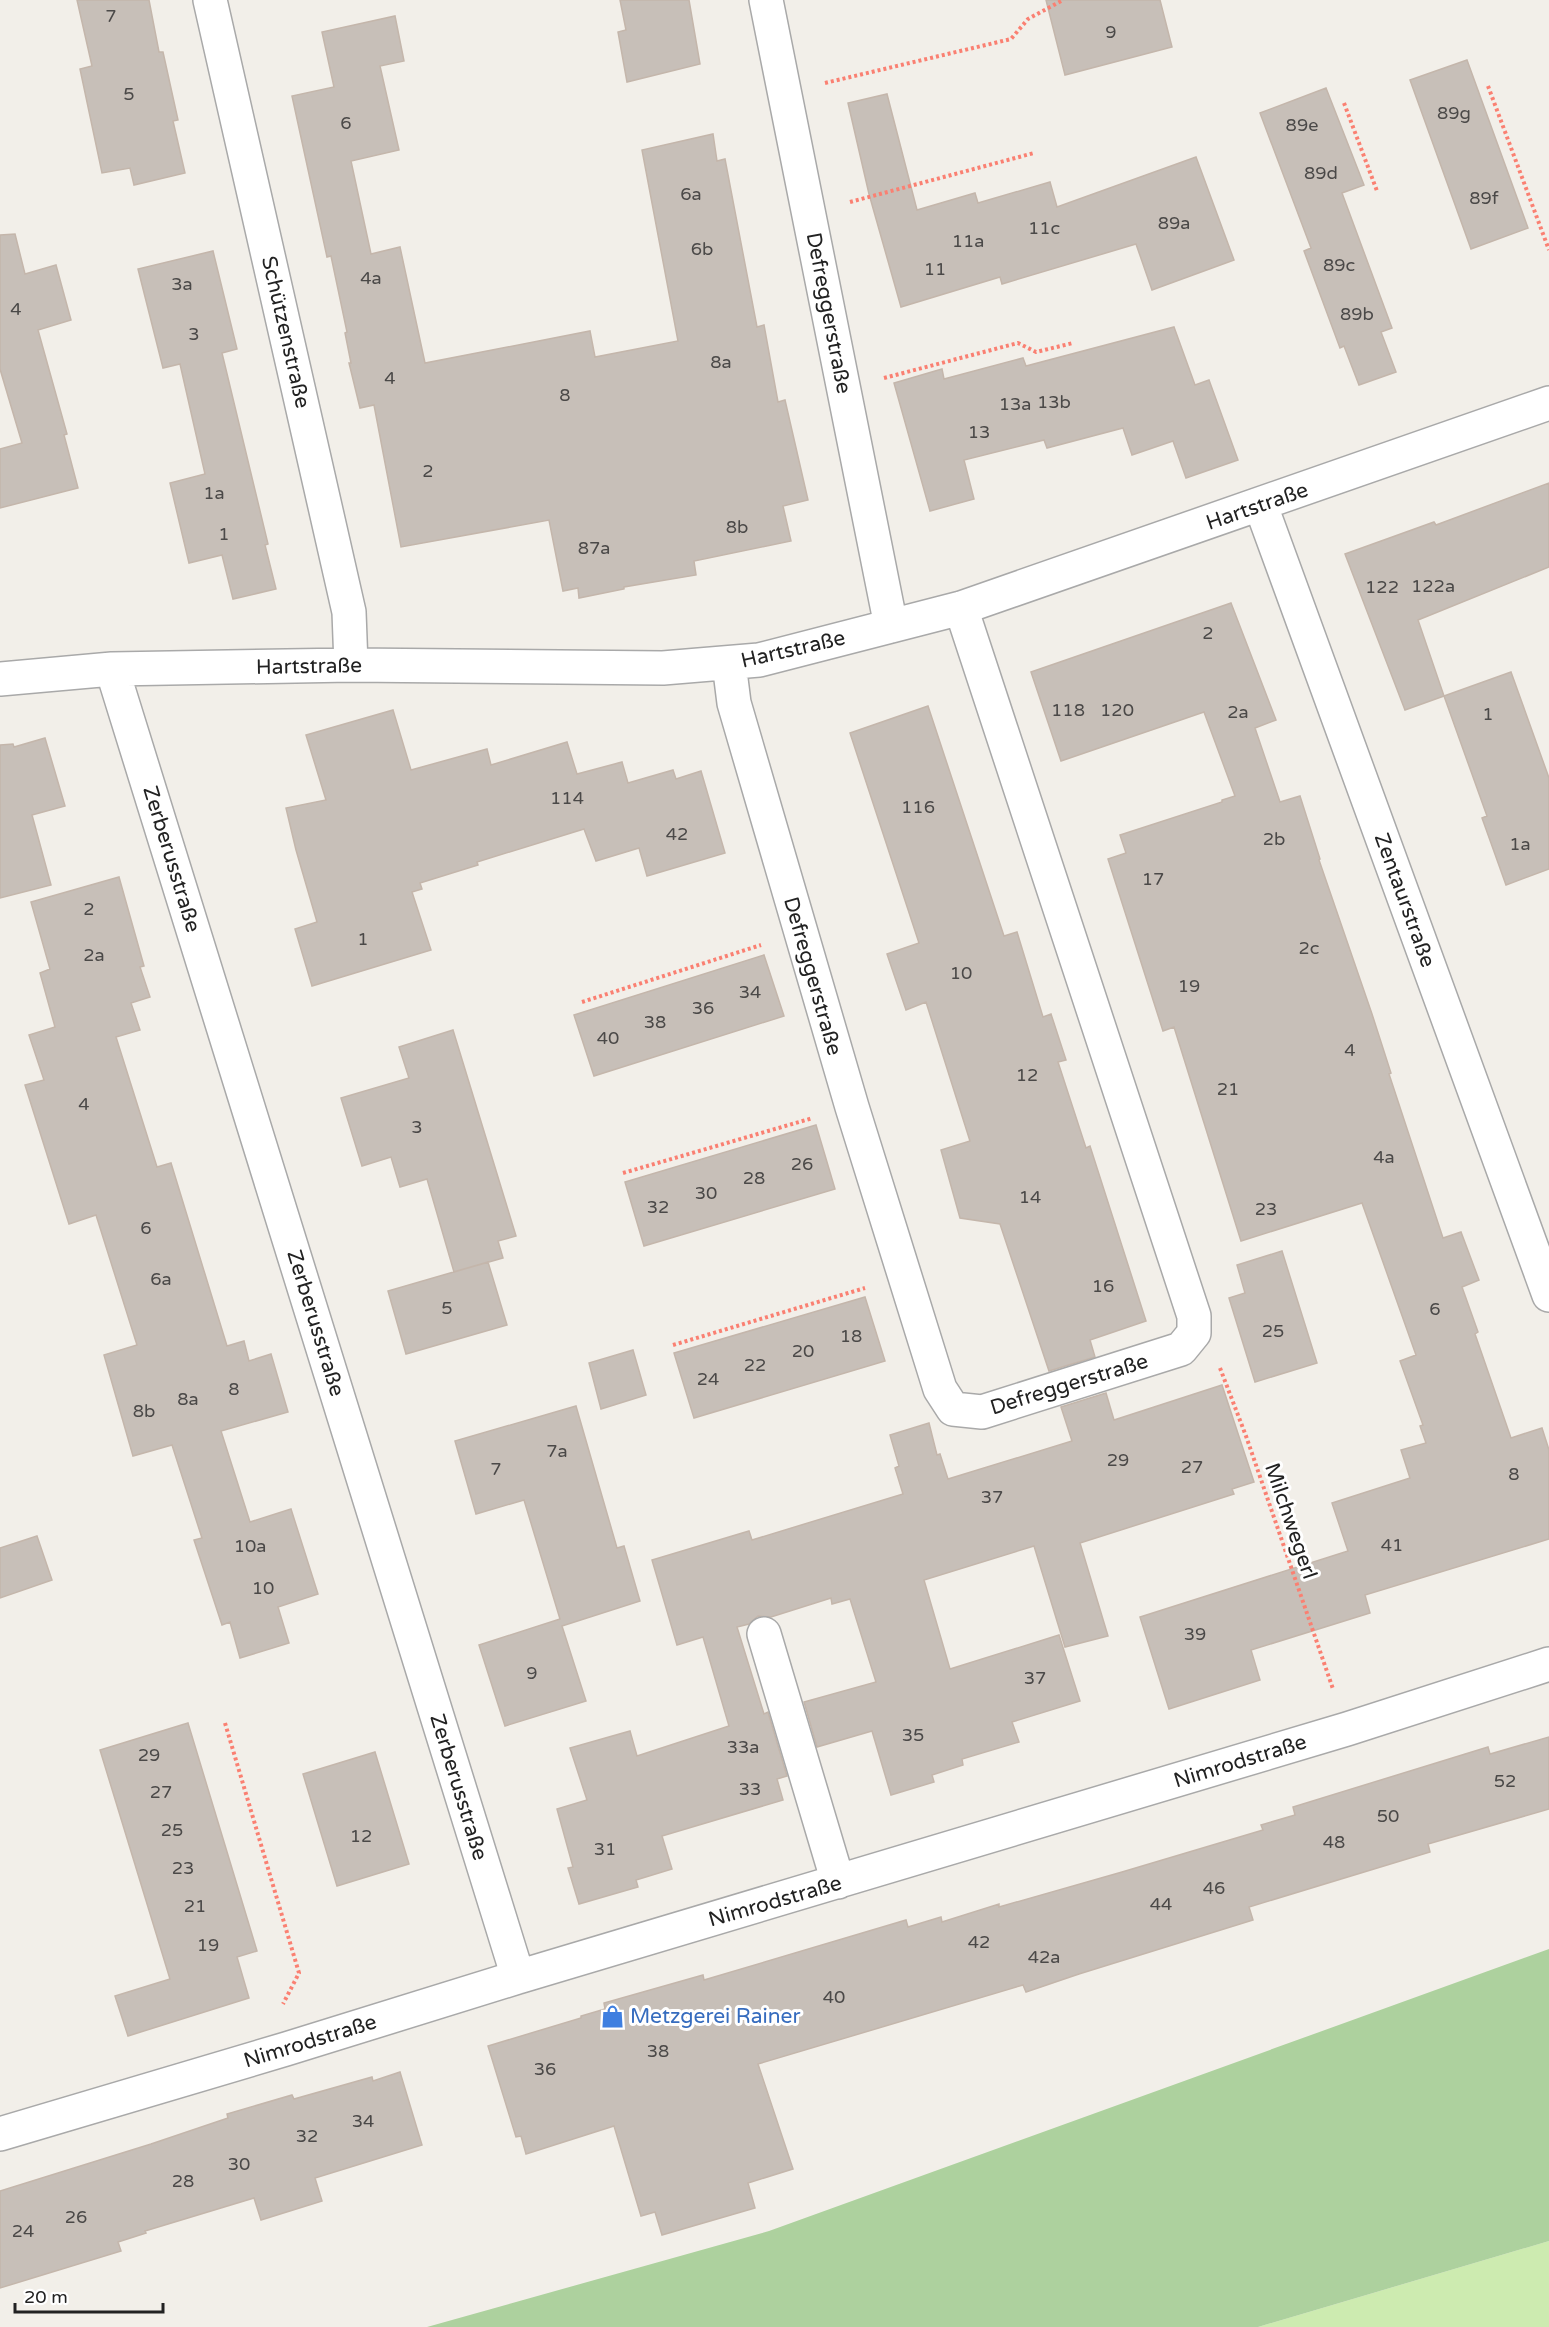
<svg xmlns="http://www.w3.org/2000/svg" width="1549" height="2327" viewBox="0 0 1549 2327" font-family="'Varela Round',sans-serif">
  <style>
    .grass { fill: #cdebb0 }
    .forest { fill: #add19e }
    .building { fill: #c7bfb8; stroke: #c4b6ab; stroke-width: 1.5 }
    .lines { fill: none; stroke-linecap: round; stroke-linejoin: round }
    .minor-casing { stroke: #a9a9a9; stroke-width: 36 }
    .path { stroke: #fa8072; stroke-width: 4; stroke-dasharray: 3 3; stroke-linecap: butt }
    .minor { stroke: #fff; stroke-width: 33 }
    .labels { text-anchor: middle; stroke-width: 6; stroke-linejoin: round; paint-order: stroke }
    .number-label { font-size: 18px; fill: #4b4948 }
    .street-label { font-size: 21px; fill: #222; stroke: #fff }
    .shop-label { font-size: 21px; fill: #366cbe; stroke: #fff; text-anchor: start }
  </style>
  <rect width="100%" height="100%" fill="#f2efe9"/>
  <path class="grass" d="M1549 2241V2327H1258Z"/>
  <path class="forest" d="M1549 1949V2241L1258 2327H427L769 2231Z"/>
  <path class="building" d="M77 0H149L159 52H163L178 120 173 121 185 173 134 185 130 168 102 173 80 69 92 66Z
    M620 0H689L700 64 627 82 618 32 626 30Z
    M1046 0H1160L1172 47 1065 75Z
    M395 16 404 61 380 66 399 150 351 161 371 254 400 247 425 363 590 331 595 357 678 341 642 150 713 134 717 161 725 159 757 327 764 325 778 402 785 400 808 500 783 506 791 541 694 561 696 575 624 587V589L579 598 578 588 563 591 549 520 401 547 374 405 360 408 349 363H351L345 333 347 332 331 256 327 257 292 96 334 87 322 32Z
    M1467 60 1528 228 1471 249 1410 80Z
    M1326 88 1364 185 1342 193 1392 328 1381 332 1396 372 1359 385 1344 346 1340 348 1304 251 1311 248 1260 113Z
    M887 94 917 210 975 193 978 203 1050 182 1057 207 1196 157 1234 260 1152 290 1136 244 1002 284 1000 277 901 307 869 194 848 103Z
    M15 234 25 274 56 265 71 320 38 330 67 434 64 435 78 488 0 508V449L22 443 0 369V235Z
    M213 251 237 349 222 353 268 544 265 545 276 589 233 599 222 555 189 563 170 483 205 474 180 364 163 368 138 269Z
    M1174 327 1195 385 1209 380 1238 460 1186 478 1173 441 1132 455 1123 428 1047 448 1044 440 964 460 974 499 930 511 894 383 942 369 944 379 1023 358 1026 366Z
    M1549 483V567L1418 620 1444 696 1405 710 1345 554 1434 522 1436 525Z
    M1231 603 1276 720 1255 728 1280 802 1300 796 1320 859 1319 860 1372 1014 1391 1073 1389 1074 1443 1238 1461 1232 1479 1280 1462 1287 1478 1332 1475 1334 1511 1438 1542 1428 1549 1450V1539L1365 1595 1370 1613 1251 1650 1260 1680 1169 1709 1140 1617 1348 1551 1332 1503 1410 1478 1401 1450 1426 1443 1420 1426 1423 1425 1400 1361 1416 1355 1362 1203 1241 1241 1174 1027 1163 1031 1108 859 1126 853 1120 835 1222 802V800L1235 796 1204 712 1061 761 1031 672Z
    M1511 672 1549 778V869L1506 885 1482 818 1487 816 1444 696Z
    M928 706 1004 936 1017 932 1043 1017 1051 1014 1066 1060 1058 1062 1086 1148 1090 1146 1146 1321 1090 1340 1095 1357 1049 1371 1000 1224 960 1218 941 1150 970 1141 926 1002 906 1010 887 954 919 943 850 733Z
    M393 710 411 770 487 749 491 765 567 742 577 774 622 762 628 783 673 770 676 779 701 771 725 853 647 876 639 848 596 861 584 829 477 862 478 865 420 883 422 889 412 892 431 950 312 986 295 929 317 922 296 850 286 808 326 800 306 735Z
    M45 738 65 806 32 815 51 885 0 898V745L13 744 14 747Z
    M119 877 144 966 140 967 150 997 131 1003 140 1030 116 1037 157 1167 171 1163 227 1346 244 1341 249 1361 271 1354 288 1412 221 1431 250 1522 291 1509 318 1594 278 1607 289 1643 240 1658 230 1622 222 1625 194 1540 202 1538 172 1445 133 1456 104 1355 137 1345 96 1215 69 1224 25 1085 44 1080 29 1035 55 1027 40 973 50 969 31 902Z
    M764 955 784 1016 594 1076 574 1015Z
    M453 1030 516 1236 498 1241 503 1258 454 1272 427 1179 400 1187 391 1157 362 1166 341 1098 409 1078 399 1047Z
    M816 1125 835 1189 644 1246 625 1182Z
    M1282 1251 1317 1363 1255 1382 1229 1298 1245 1293 1237 1265Z
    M488 1262 507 1325 406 1354 388 1291Z
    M865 1297 885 1361 694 1418 674 1353Z
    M633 1350 646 1395 601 1409 589 1363Z
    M1222 1385 1254 1482 1232 1489 1234 1494 1080 1543 1108 1636 1065 1647 1034 1546 924 1580 950 1669 1059 1635 1080 1701 1012 1722 1019 1742 962 1759 963 1765 932 1775 934 1782 891 1795 872 1731 817 1747 804 1702 876 1682 850 1599 832 1604 831 1598 771 1617 758 1616 749 1624 737 1627 764 1714 768 1712 787 1776 777 1779 783 1800 662 1836 672 1869 636 1880 638 1887 579 1904 568 1868 573 1867 557 1809 587 1800 570 1748 630 1731 637 1756 729 1726 703 1637 677 1645 652 1560 749 1531 752 1540 903 1494 895 1468 899 1466 890 1435 929 1423 937 1455 940 1454 948 1479 1072 1441 1061 1407 1106 1393 1114 1420Z
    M576 1406 617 1548 624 1546 640 1601 562 1626 586 1701 505 1726 479 1645 560 1619 524 1500 476 1514 455 1441Z
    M37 1536 52 1580 0 1598V1548Z
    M188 1723 257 1951 237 1957 249 1998 128 2036 115 1996 170 1979 100 1750Z
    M1549 1737V1809L1428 1844 1430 1852 1249 1907 1253 1920 1079 1974 1026 1992 1023 1985 758 2064 793 2169 748 2183 755 2208 662 2235 655 2212 641 2216 614 2126 526 2154 521 2136 516 2137 488 2046 581 2018V2016L605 2009 604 2003 703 1975 704 1980 906 1920 908 1927 941 1917 942 1922 999 1904V1907L1122 1872 1263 1830 1261 1825 1295 1815 1293 1807 1488 1747 1490 1754Z
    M375 1752 409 1864 337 1886 303 1774Z
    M400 2072 422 2145 315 2178 322 2201 261 2220 254 2198 145 2231 146 2233 118 2242 121 2251 0 2288V2191L151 2144 228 2118 227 2114 292 2095 294 2099 372 2077 373 2081Z"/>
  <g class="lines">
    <defs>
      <path id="minor" d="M210 0 349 612 351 665
        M766 0 891 626
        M1261 506 1549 1295
        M729 663 734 703 852 1107 940 1389 953 1409 982 1412 1181 1349 1194 1333V1316L961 608
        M112 669 518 1977
        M0 679 112 669 351 665 663 668 759 660 961 608 1549 403
        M764 1634 838 1882
        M0 2134 286 2049 518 1977 1347 1729 1549 1664"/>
    </defs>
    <use href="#minor" class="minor-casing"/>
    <path class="path" d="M825 83 1011 39 1028 19 1063 0
      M1488 86 1549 250
      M1344 103 1377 191
      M850 202 1034 153
      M884 378 1018 343 1036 352 1073 343
      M582 1002 761 945
      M623 1173 813 1118
      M673 1345 865 1288
      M1220 1368 1246 1436 1333 1689
      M225 1723 299 1973 283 2004"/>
    <use href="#minor" class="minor"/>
  </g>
  <defs>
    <symbol id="shop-bare" viewBox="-9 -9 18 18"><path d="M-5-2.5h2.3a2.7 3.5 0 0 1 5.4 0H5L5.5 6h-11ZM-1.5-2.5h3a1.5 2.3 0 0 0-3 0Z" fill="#3f7fe0" stroke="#fff" stroke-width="2.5" paint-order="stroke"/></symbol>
  </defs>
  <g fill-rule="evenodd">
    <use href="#shop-bare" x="596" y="2000" width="33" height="33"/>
  </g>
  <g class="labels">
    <g class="number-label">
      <text x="111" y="22">7</text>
      <text x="1111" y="38">9</text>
      <text x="129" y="100">5</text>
      <text x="1454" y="119">89g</text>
      <text x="346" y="129">6</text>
      <text x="1302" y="131">89e</text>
      <text x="1321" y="179">89d</text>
      <text x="691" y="200">6a</text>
      <text x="1484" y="204">89f</text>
      <text x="1174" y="229">89a</text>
      <text x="1044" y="234">11c</text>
      <text x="968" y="247">11a</text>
      <text x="702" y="255">6b</text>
      <text x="1339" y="271">89c</text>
      <text x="935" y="275">11</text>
      <text x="371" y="284">4a</text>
      <text x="182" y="290">3a</text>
      <text x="16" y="315">4</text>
      <text x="1357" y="320">89b</text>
      <text x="194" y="340">3</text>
      <text x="721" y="368">8a</text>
      <text x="390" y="384">4</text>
      <text x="565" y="401">8</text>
      <text x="1054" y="408">13b</text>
      <text x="1015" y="410">13a</text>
      <text x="979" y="438">13</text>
      <text x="428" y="477">2</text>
      <text x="214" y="499">1a</text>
      <text x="737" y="533">8b</text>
      <text x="224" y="540">1</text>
      <text x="594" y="554">87a</text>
      <text x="1433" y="592">122a</text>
      <text x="1382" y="593">122</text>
      <text x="1208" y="639">2</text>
      <text x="1068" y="716">118</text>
      <text x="1117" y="716">120</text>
      <text x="1238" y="718">2a</text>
      <text x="1488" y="720">1</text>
      <text x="567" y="804">114</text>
      <text x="918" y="813">116</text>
      <text x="677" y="840">42</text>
      <text x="1274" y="845">2b</text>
      <text x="1520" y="850">1a</text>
      <text x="1153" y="885">17</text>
      <text x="89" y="915">2</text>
      <text x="363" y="945">1</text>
      <text x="1309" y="954">2c</text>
      <text x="94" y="961">2a</text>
      <text x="961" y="979">10</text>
      <text x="1189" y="992">19</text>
      <text x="750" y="998">34</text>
      <text x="703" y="1014">36</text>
      <text x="655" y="1028">38</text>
      <text x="608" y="1044">40</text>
      <text x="1350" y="1056">4</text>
      <text x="1027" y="1081">12</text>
      <text x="1228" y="1095">21</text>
      <text x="84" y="1110">4</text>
      <text x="417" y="1133">3</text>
      <text x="1384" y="1163">4a</text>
      <text x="802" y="1170">26</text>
      <text x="754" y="1184">28</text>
      <text x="706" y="1199">30</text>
      <text x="1030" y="1203">14</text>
      <text x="658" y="1213">32</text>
      <text x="1266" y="1215">23</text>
      <text x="146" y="1234">6</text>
      <text x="161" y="1285">6a</text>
      <text x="1103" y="1292">16</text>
      <text x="447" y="1314">5</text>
      <text x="1435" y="1315">6</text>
      <text x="1273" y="1337">25</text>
      <text x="851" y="1342">18</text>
      <text x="803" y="1357">20</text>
      <text x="755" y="1371">22</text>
      <text x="708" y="1385">24</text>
      <text x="234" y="1395">8</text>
      <text x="188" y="1405">8a</text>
      <text x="144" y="1417">8b</text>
      <text x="557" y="1457">7a</text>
      <text x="1118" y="1466">29</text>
      <text x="1192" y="1473">27</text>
      <text x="496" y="1475">7</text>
      <text x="1514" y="1480">8</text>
      <text x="992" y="1503">37</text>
      <text x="1392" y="1551">41</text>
      <text x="250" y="1552">10a</text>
      <text x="263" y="1594">10</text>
      <text x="1195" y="1640">39</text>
      <text x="532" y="1679">9</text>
      <text x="1035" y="1684">37</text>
      <text x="913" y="1741">35</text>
      <text x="743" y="1753">33a</text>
      <text x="149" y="1761">29</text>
      <text x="1505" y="1787">52</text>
      <text x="750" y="1795">33</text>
      <text x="161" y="1798">27</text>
      <text x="1388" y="1822">50</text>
      <text x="172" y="1836">25</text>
      <text x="361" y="1842">12</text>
      <text x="1334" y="1848">48</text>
      <text x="605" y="1855">31</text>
      <text x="183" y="1874">23</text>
      <text x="1214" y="1894">46</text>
      <text x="1161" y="1910">44</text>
      <text x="195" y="1912">21</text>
      <text x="979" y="1948">42</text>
      <text x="208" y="1951">19</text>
      <text x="1044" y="1963">42a</text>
      <text x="834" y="2003">40</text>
      <text x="658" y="2057">38</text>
      <text x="545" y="2075">36</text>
      <text x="363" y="2127">34</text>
      <text x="307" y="2142">32</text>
      <text x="239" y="2170">30</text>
      <text x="183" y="2187">28</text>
      <text x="76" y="2223">26</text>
      <text x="23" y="2237">24</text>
    </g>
    <g class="street-label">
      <text transform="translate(829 313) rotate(79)" y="7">Defreggerstraße</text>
      <text transform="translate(286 332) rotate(77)" y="7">Schützenstraße</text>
      <text transform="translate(1257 506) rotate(-19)" y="7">Hartstraße</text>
      <text transform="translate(793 649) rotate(-13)" y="7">Hartstraße</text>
      <text transform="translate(309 666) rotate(-1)" y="7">Hartstraße</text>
      <text transform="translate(172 859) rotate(73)" y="7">Zerberusstraße</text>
      <text transform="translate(1405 900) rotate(70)" y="7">Zentaurstraße</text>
      <text transform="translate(813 976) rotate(74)" y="7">Defreggerstraße</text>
      <text transform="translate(316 1323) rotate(73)" y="7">Zerberusstraße</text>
      <text transform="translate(1069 1384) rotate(-17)" y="7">Defreggerstraße</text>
      <text transform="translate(1291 1521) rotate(71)" y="7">Milchwegerl</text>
      <text transform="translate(1240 1761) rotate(-17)" y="7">Nimrodstraße</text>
      <text transform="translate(459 1787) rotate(73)" y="7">Zerberusstraße</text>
      <text transform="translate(775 1901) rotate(-16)" y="7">Nimrodstraße</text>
      <text transform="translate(310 2041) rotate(-17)" y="7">Nimrodstraße</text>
    </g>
    <g class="shop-label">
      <text x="630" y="2023">Metzgerei Rainer</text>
    </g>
  </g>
  <path d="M15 2303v9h148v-9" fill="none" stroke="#222222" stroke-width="3"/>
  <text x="24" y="2303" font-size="18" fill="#222222" stroke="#ffffff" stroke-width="4.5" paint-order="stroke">20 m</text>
</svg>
